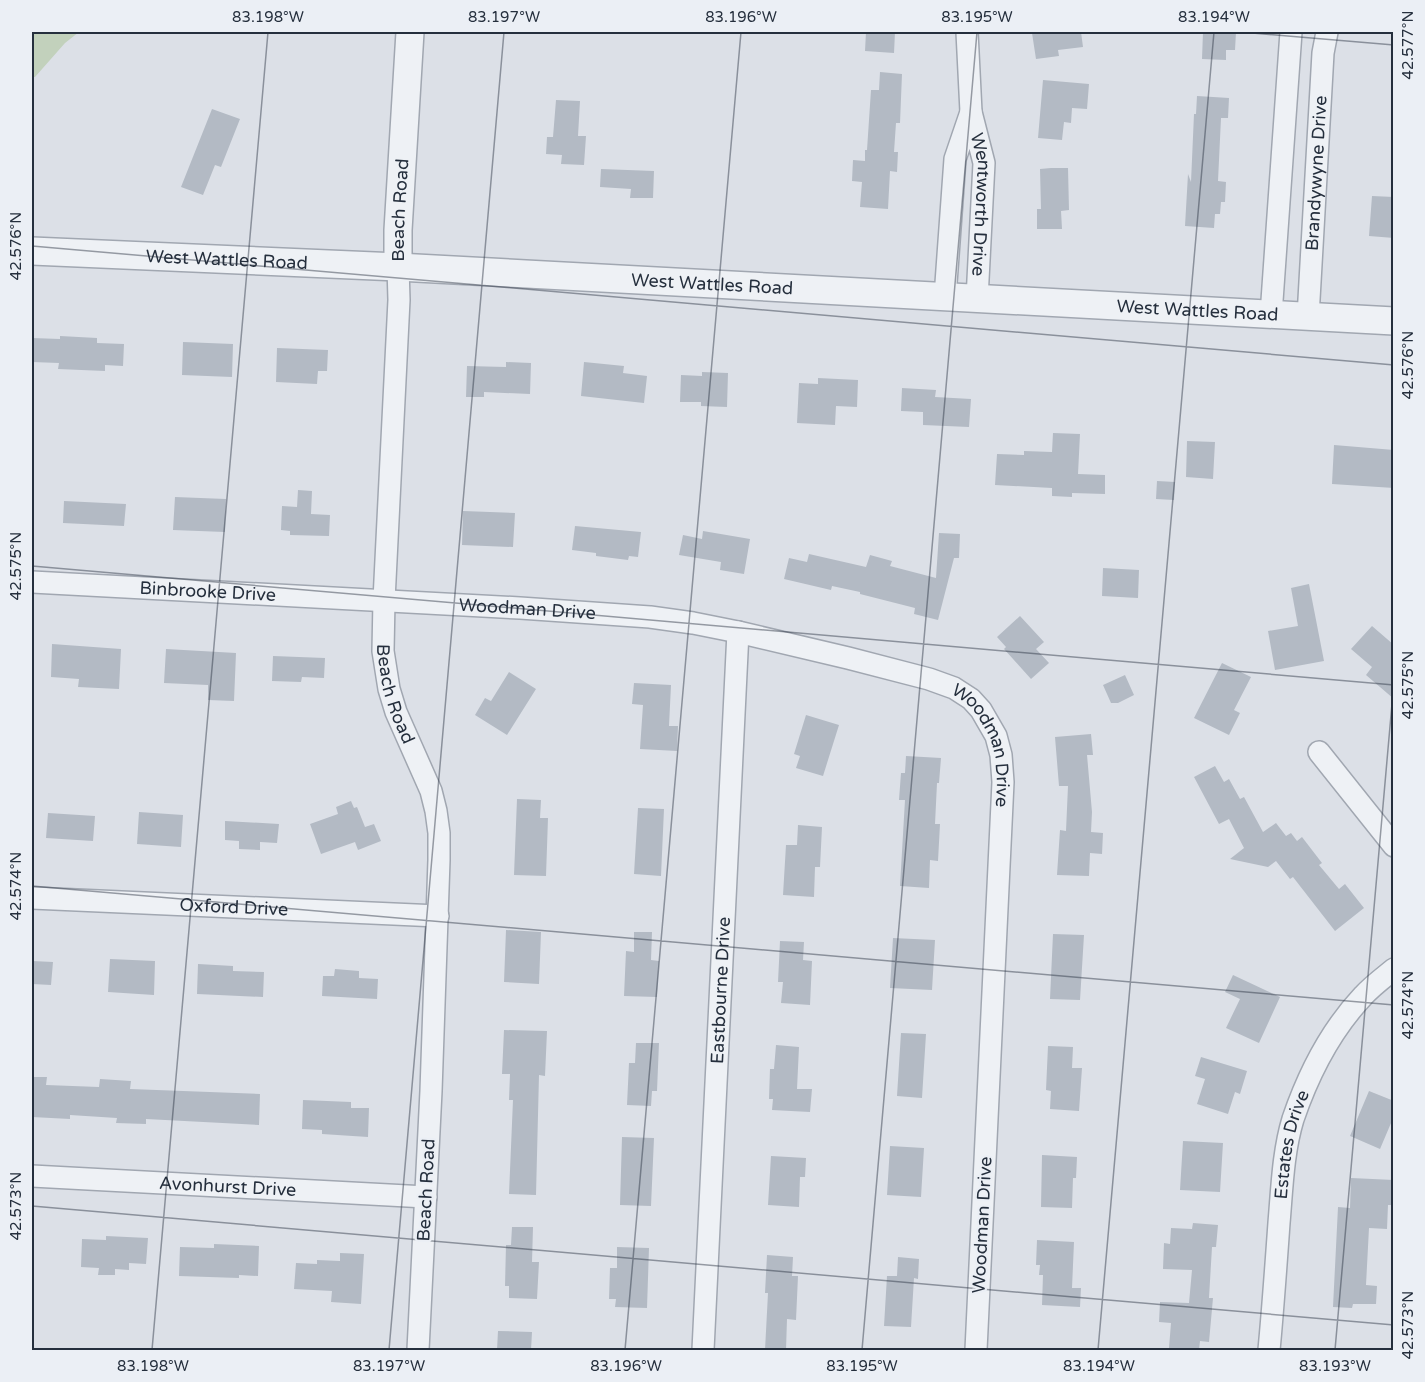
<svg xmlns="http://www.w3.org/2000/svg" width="1425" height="1382" viewBox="0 0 1425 1382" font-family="'Varela Round',sans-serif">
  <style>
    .green { fill: #c2d1bc }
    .building { fill: #b3bac4 }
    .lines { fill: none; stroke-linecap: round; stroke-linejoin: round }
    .minor-casing { stroke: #a1a7b1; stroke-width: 24 }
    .tertiary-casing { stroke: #a1a7b1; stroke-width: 30 }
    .minor { stroke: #eef1f5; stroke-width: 21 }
    .tertiary { stroke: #eef1f5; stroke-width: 27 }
    .ticks { fill: none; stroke: #252f3d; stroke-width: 1.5; stroke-opacity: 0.45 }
    .labels { text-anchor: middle; stroke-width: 4.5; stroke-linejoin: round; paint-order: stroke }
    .street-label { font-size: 18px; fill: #252f3d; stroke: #ebeff5 }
    .neatline { fill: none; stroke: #252f3d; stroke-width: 2 }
    .ticks-label { font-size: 15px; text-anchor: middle; fill: #252f3d }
  </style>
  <rect width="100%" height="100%" fill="#dce0e7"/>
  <path class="green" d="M32 32H79L65 43 35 77H32Z"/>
  <path class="building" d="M866 32H895L894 53 865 51Z
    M1041 32H1081L1083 47 1058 50 1059 56 1036 59 1032 33Z
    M1203 32H1236L1235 50H1226V60L1202 59Z
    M880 72 902 74 900 123H896L894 152H898L897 172 890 171 888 209 860 207 862 182 852 181 853 160 865 161V150H867L871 90H879Z
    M1043 80 1089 84 1087 109 1072 108 1071 123 1064 122 1062 140 1038 138Z
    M1197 96 1229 98 1228 118H1221L1218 181 1226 182 1225 202H1221L1220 214H1215L1214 228 1185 226 1188 174 1191 182 1194 114H1196Z
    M556 100 580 101 578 136H586L584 165 561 164 562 155 546 154 547 137H553Z
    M212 109 240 119 221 167 215 165 203 195 181 187Z
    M1051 168H1068L1069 210 1061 211 1062 229H1037V209H1041L1040 169Z
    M601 169 654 171 653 198H630L631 189 600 187Z
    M1372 196 1394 197V238L1369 236Z
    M60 336 97 338V343L124 344 123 366 105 365V371L58 369 59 363 32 362V338L60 339Z
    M183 342 233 344 232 377 182 375Z
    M277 348 328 350 327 371H318L317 384 276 382Z
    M506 362 531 363 530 394 484 392V397H466L467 366 506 367Z
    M584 362 624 366 623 373 647 376 644 403 581 396Z
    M702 372 728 373 727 407 701 406V402H680L681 375 702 376Z
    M818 378 858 380 857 407 836 406 835 425 797 423 799 383 818 384Z
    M902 388 936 390 935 397 971 399 969 427 923 425V412L901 411Z
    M1053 433 1080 434 1078 474 1105 475V494L1072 493V497L1052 496V488L995 485 997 454 1024 455V451L1052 452Z
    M1187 441 1215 442 1213 479 1186 477Z
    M1334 445 1394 450V488L1332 484Z
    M1157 481 1175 482 1174 500 1156 499Z
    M298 490 312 491 311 514 330 515 329 536 290 535V531L281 530 282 506 297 507Z
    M175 497 226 499 225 532 173 530Z
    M64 501 126 504 124 526 63 523Z
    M463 511 515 513 513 547 462 545Z
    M575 526 641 532 638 557 629 556 628 560 596 556V553L572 550Z
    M703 531 750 539 744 574 720 570 721 562 679 555 683 535 702 539Z
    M939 533 960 534 959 558H954L938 620 914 614 915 608 860 594V592L832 586 831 590 784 579 789 558 807 562 809 554 866 567 870 555 892 561 890 566 936 578Z
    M1103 568 1139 570 1138 598 1102 596Z
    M1309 584 1324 661 1275 670 1268 631 1298 626 1291 588Z
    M1020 616 1044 642 1036 649 1049 663 1031 679 1004 649 1006 647 997 637Z
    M1372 626 1394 645V699L1366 675 1372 667 1351 649Z
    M52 644 121 649 119 689 78 687 79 679 51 677Z
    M166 649 236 653 234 701 208 700V685L164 683Z
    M273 656 325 658 324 678 302 677 301 682 272 681Z
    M1222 663 1251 677 1234 710 1240 713 1229 735 1194 718Z
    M509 672 536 689 507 735 475 715 485 698 491 701Z
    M1125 675 1134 695 1118 703H1111L1103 685Z
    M634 683 671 685 669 726H678L677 751 640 749 643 705 632 704Z
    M806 715 839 725 823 776 796 768 800 756 794 754Z
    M1091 734 1093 755H1087L1092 812 1091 832 1103 833 1102 854 1090 853 1089 876 1057 875 1060 830 1066 831 1068 786H1059L1055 737Z
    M906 756 941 758 939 783H937L935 824H940L938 861 930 860 929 888 900 886 905 800H899L901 773H905Z
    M1215 766 1224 782 1229 779 1240 799 1244 797 1263 832 1276 823 1286 836 1291 833 1297 841 1302 837 1322 863 1319 865 1339 889 1345 884 1364 908 1335 931 1293 877 1290 879 1276 861 1268 867 1230 859 1244 848 1229 819 1219 824 1194 777Z
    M517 799 541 800 540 818H548L546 876 514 875Z
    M351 801 354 808 357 807 365 827 374 824 381 841 358 850 355 842 321 854 310 824 338 814 336 807Z
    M638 808 664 809 661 876 634 874Z
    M139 812 183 815 181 847 137 844Z
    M48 813 95 816 93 841 46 838Z
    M225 821 279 824 277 843 260 842V850L239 849V841L225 840Z
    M798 825 822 827 820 867H815L814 897 783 895 786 845H797Z
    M506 930 541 932 539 984 504 982Z
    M634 932H652L651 960 659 961 657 997 624 996 626 951 634 952Z
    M1053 934 1084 935 1080 1000 1050 999Z
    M893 938 935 940 932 990 890 988Z
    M780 941 804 942 803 960 812 961 810 1005 781 1003 783 982H778Z
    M110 959 155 961 154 995 108 992Z
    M32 961 53 962 51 985 32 984Z
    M198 964 233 966V971L264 972 263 997 197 994Z
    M335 969 359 971V978L378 979 377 999 322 996 323 976H334Z
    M1233 975 1280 997 1259 1043 1226 1028 1240 999 1225 992Z
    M504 1030 547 1031 545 1076 539 1075 536 1195 509 1194 513 1100H509L510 1074H502Z
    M901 1033 926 1034 922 1098 897 1096Z
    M636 1043H659L657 1091H652L651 1106 627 1105 629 1063H635Z
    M776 1045 799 1047 797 1089H812L810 1112 772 1110 773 1099H769L770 1069H774Z
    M1048 1046 1073 1047 1072 1068H1082L1079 1111 1050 1109 1051 1091 1046 1090Z
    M1201 1057 1247 1071 1240 1094 1235 1092 1228 1114 1197 1104 1205 1079 1195 1076Z
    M32 1077H47L46 1085 99 1087 100 1079 131 1081 130 1089 260 1094 259 1125 146 1119V1124L116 1123 117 1118 70 1115V1119L32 1117Z
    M1369 1091 1394 1101V1116L1380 1149 1350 1136Z
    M303 1100 351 1102V1108H369L368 1137 322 1134V1130L302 1129Z
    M622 1137 654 1138 651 1206 620 1205Z
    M1183 1141 1223 1143 1220 1192 1180 1190Z
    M890 1146 924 1148 921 1197 887 1195Z
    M1042 1155 1077 1157 1076 1178H1073L1072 1208 1041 1207Z
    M771 1156 806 1158 805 1177H800L799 1207 768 1205Z
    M1351 1178 1394 1180 1393 1205H1388L1387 1229 1369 1228 1366 1285 1377 1286 1376 1304H1353L1352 1308 1333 1307 1338 1207 1350 1208Z
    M1193 1223 1218 1225 1216 1247H1212L1209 1298H1213L1209 1342 1200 1341 1199 1350 1169 1348 1171 1323 1159 1322 1160 1302 1189 1303 1192 1270 1163 1269 1164 1243 1170 1244 1171 1228 1192 1229Z
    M512 1227H533L532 1262H539L537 1299 509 1298V1286H505L506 1245H511Z
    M106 1236 148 1238 146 1264 129 1263V1270L115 1269V1275H98L99 1268 81 1267 82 1239 106 1240Z
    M1037 1240 1074 1242 1072 1288H1081L1080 1307 1042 1305 1043 1275H1039L1040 1265H1036Z
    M214 1244 259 1246 258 1276 239 1275V1278L179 1276 180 1247 214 1248Z
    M617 1247 649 1248 647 1308 615 1307 616 1299H609L610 1268H617Z
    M340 1253 364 1254 361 1304 331 1302 332 1291 294 1289 296 1263 317 1264V1260L340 1261Z
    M767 1255 793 1257 792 1276H798L796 1320 787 1319 786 1350H765L768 1293H765Z
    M898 1257 919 1259 918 1279 914 1278 911 1327 884 1326 887 1276H897Z
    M498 1331 532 1332 531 1350H497Z"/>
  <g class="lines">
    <defs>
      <g id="minor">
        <path d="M967 32 971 112"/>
        <path id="s1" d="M398 267 399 300 384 600 383 651 389 689 396 712 431 791 436 811 439 833V860L431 1091 418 1350"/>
        <path id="s2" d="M945 297 955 159 971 112 984 163 977 299"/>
        <path d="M1271 315 1291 32"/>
        <path id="s3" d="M1308 317 1323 53 1327 32"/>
        <path id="s4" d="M32 582 520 608 650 617 693 623 738 632 848 658 929 679 954 688 971 699 981 710 996 736 1001 755 1003 782 976 1350"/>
        <path d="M1319 752 1394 846"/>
        <path id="s5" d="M32 898 438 916"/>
        <path id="s6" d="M32 1176 426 1197"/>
        <path id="s7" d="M703 1350 738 632"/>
        <path id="s8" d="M1269 1350C1273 1308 1276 1265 1279 1223 1282 1188 1283 1152 1293 1119 1308 1075 1331 1030 1363 996 1372 986 1383 978 1394 969"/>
      </g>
      <g id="tertiary">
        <path id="s9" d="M32 251 398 267 1394 321"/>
        <path id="s10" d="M398 267V230L410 32"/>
      </g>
    </defs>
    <use href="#minor" class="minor-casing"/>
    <use href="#tertiary" class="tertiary-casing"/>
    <use href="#minor" class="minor"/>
    <use href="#tertiary" class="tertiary"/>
  </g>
  <path class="ticks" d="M1241 32 1394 45M32 246 1394 365M32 566 1394 685M32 886 1394 1005M32 1206 1394 1325M152 1350 268 32M389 1350 504 32M625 1350 741 32M862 1350 977 32M1098 1350 1214 32M1335 1350 1394 681"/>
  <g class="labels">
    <g class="street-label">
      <text dy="6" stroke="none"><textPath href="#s3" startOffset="144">Brandywyne Drive</textPath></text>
      <text dy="6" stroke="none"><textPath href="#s2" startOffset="282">Wentworth Drive</textPath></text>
      <text dy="6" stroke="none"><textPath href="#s10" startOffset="57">Beach Road</textPath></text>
      <text dy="6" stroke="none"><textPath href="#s9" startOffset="195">West Wattles Road</textPath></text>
      <text dy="6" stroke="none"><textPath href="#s9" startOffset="681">West Wattles Road</textPath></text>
      <text dy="6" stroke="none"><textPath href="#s9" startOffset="1167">West Wattles Road</textPath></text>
      <text dy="6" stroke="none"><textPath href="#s4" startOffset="176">Binbrooke Drive</textPath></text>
      <text dy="6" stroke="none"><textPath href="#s4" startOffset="496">Woodman Drive</textPath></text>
      <text dy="6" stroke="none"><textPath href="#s1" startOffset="429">Beach Road</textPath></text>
      <text dy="6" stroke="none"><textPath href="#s4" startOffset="1000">Woodman Drive</textPath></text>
      <text dy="6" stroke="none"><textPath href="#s5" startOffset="202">Oxford Drive</textPath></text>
      <text dy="6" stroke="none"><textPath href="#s7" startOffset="360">Eastbourne Drive</textPath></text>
      <text dy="6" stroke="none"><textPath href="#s8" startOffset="207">Estates Drive</textPath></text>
      <text dy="6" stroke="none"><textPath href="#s6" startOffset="196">Avonhurst Drive</textPath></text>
      <text transform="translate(426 1190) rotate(-87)" y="6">Beach Road</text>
      <text transform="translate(982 1225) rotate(-87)" y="6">Woodman Drive</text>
    </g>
  </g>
  <rect width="1425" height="1382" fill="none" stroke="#ebeff5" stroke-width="66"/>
  <rect x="33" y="33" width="1359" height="1316" class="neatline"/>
  <g class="ticks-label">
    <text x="268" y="22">83.198°W</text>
    <text x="504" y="22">83.197°W</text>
    <text x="741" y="22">83.196°W</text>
    <text x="977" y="22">83.195°W</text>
    <text x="1214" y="22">83.194°W</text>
    <text transform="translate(1408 45) rotate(-90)" y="5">42.577°N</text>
    <text transform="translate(16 246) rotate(-90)" y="5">42.576°N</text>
    <text transform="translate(1408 365) rotate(-90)" y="5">42.576°N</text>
    <text transform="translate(16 566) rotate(-90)" y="5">42.575°N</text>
    <text transform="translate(1408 685) rotate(-90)" y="5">42.575°N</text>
    <text transform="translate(16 886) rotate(-90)" y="5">42.574°N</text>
    <text transform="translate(1408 1005) rotate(-90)" y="5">42.574°N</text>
    <text transform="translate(16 1206) rotate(-90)" y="5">42.573°N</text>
    <text transform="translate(1408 1325) rotate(-90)" y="5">42.573°N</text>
    <text x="153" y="1371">83.198°W</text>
    <text x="389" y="1371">83.197°W</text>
    <text x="626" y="1371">83.196°W</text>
    <text x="862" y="1371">83.195°W</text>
    <text x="1099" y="1371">83.194°W</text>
    <text x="1335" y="1371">83.193°W</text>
  </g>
</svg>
